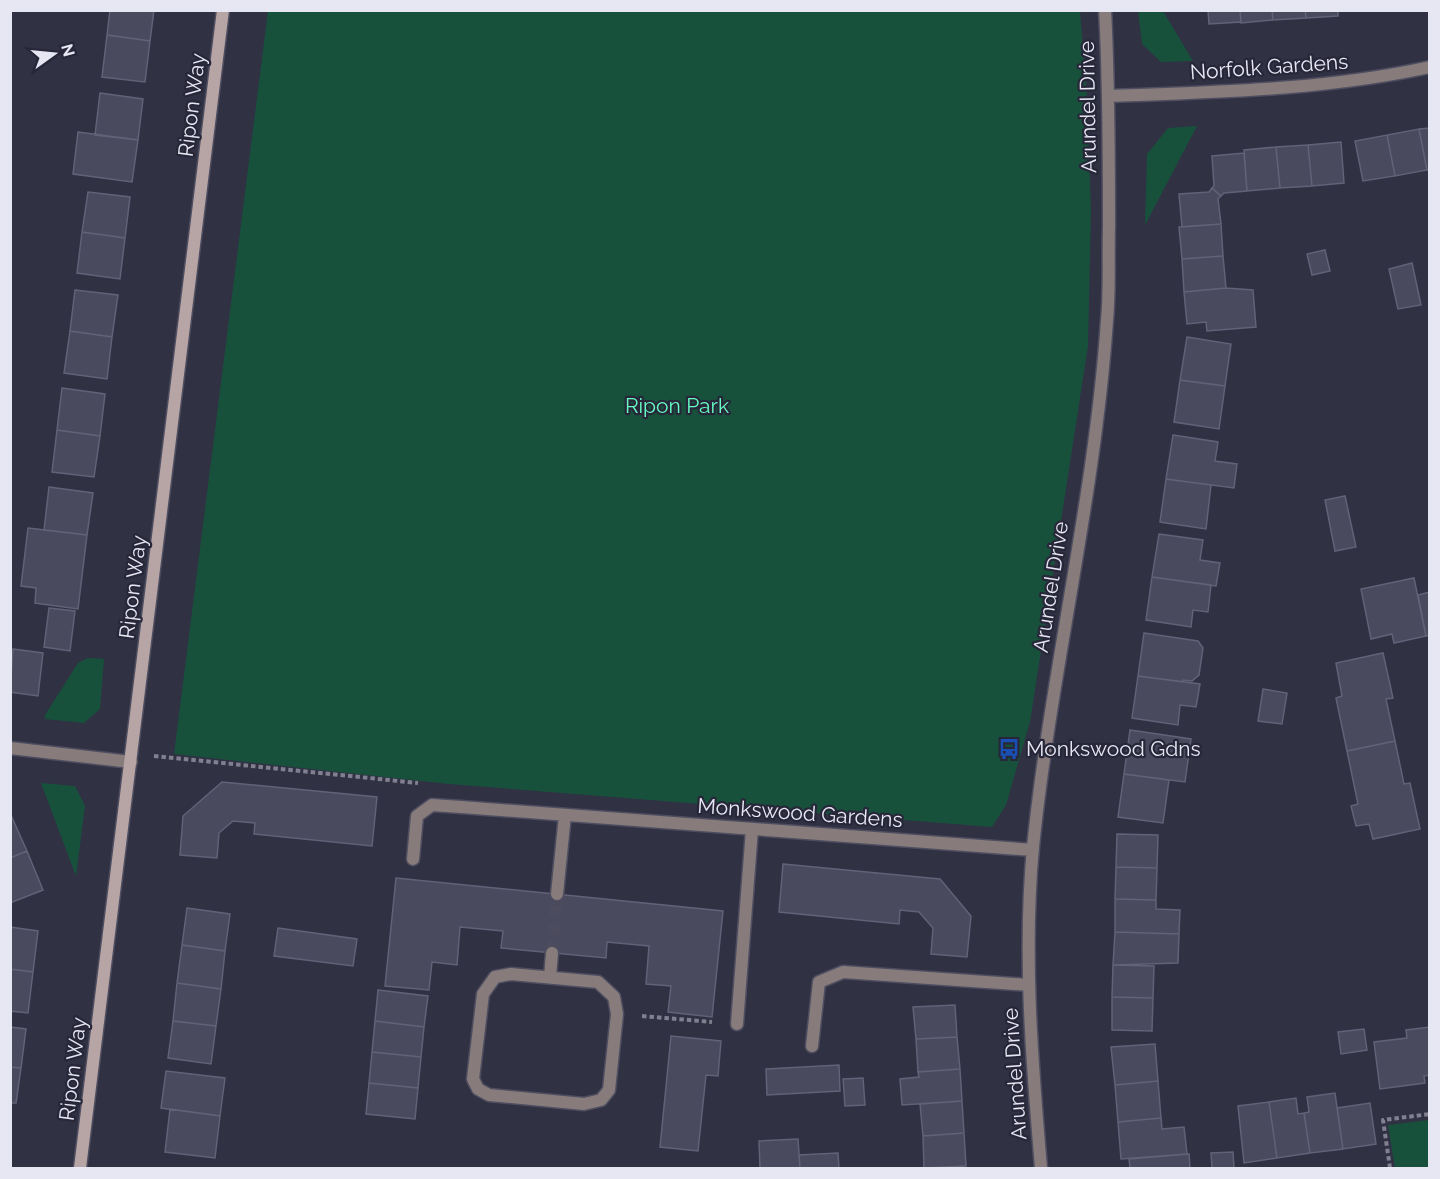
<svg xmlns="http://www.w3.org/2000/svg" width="1440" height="1179" viewBox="0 0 1440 1179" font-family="Raleway,sans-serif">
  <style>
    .green { fill: #17513c }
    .building { fill: #494a5e; stroke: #616277; stroke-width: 1.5 }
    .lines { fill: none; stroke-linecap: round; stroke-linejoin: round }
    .street-tunnel { stroke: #4c4c5e; stroke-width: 12; stroke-dasharray: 12 6; stroke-linecap: butt }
    .lane-casing { stroke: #4e4e60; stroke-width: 15 }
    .street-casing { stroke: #4e4e60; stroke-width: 15 }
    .secondary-casing { stroke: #4e4e60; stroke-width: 15 }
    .path { stroke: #808090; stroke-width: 4; stroke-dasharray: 4.5 3; stroke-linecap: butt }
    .lane { stroke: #877b7b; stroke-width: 12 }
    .street { stroke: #877b7b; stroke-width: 12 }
    .secondary { stroke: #b7a4a4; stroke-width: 12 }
    .labels { text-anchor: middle; stroke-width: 4.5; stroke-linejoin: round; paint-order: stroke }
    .street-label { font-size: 21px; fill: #e6e7f3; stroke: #272739 }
    .park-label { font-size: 21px; fill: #65fbc2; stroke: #272739 }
    .poi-label { font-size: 21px; fill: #e6e7f3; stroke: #272739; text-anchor: start }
  </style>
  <rect width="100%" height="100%" fill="#313144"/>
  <path class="green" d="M268 11H1080L1087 98 1091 211 1088 346 1030 722 1006 805 992 827 449 784 174 754Z
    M1138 11H1163L1193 61 1161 62 1142 44Z
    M1197 126 1145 225 1147 154 1168 128Z
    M88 658 104 659 100 709 84 723 45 719V715L78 663Z
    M41 783 75 786 85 806 76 876Z
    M1429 1120V1168H1395L1388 1125Z"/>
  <path class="building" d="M110 10H154L150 41 107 35Z
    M1208 10H1240L1241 22 1209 24Z
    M1240 10H1272L1273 20 1241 23Z
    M1272 10H1305L1306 18 1273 20Z
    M1305 10H1338V16L1306 18Z
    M107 35 150 41 145 82 102 77Z
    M100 93 143 99 138 140 95 135Z
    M1430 128V169L1427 170 1419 129Z
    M1419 129 1427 170 1395 176 1387 135Z
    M78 132 138 140 132 182 73 174Z
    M1387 135 1395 176 1363 181 1355 141Z
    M1341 142 1344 183 1312 186 1308 145Z
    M1308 145 1312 186 1280 188 1276 147Z
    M1276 147 1280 188 1247 191 1244 150Z
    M1244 153 1247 191 1224 193 1221 196 1212 188 1214 186 1212 156Z
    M1212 188 1221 196 1218 199 1221 224 1182 227 1179 194 1209 192Z
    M88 192 130 197 125 238 82 232Z
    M1221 224 1223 256 1182 259 1179 227Z
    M82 232 125 238 120 279 77 273Z
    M1325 250 1330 271 1312 275 1307 254Z
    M1223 256 1226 288 1184 292 1182 259Z
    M1412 263 1421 305 1398 309 1389 269Z
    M1226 288 1253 290 1256 327 1207 331 1206 322 1187 324 1184 292Z
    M75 290 118 295 112 337 70 331Z
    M70 331 112 337 107 379 64 373Z
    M1187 337 1231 344 1225 386 1180 380Z
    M1180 380 1225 386 1219 429 1174 422Z
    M62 388 105 394 100 436 57 430Z
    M57 430 100 436 94 477 52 472Z
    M1173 435 1218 442 1215 461 1237 464 1234 488 1166 479Z
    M1166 479 1211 485 1206 529 1160 522Z
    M49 487 93 493 87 535 44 530Z
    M1345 496 1356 547 1335 551 1325 500Z
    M28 528 87 535 78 609 35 603 36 588 21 586Z
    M1159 534 1203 540 1200 560 1220 563 1216 586 1152 577Z
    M1152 577 1211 585 1208 612 1193 610 1191 627 1146 620Z
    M1414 578 1426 636 1394 643 1392 634 1371 639 1361 589Z
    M1430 592V635L1426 636 1418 595Z
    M49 608 75 611 70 651 44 647Z
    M1144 633 1198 641 1203 648 1199 675 1192 681 1183 680V682L1138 676Z
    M13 649 43 653 38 696 10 692Z
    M1383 653 1393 698 1386 699 1395 741 1347 751 1336 698 1342 696 1336 663Z
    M1138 676 1200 684 1196 707 1180 705 1178 725 1132 718Z
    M1263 689 1287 693 1282 724 1258 721Z
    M1130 730 1191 739 1185 782 1124 774Z
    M1395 741 1404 784 1410 783 1420 829 1373 839 1369 824 1356 826 1351 806 1358 804 1347 751Z
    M1124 774 1169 780 1163 823 1118 817Z
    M222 782 377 797 372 846 254 834 255 823 233 821 219 833 217 858 180 855 183 816Z
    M10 813 27 851 10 858Z
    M1117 834 1158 835 1157 868 1116 867Z
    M27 851 43 890 10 903V858Z
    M783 864 940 879 971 916 967 957 931 954 933 928 919 912 900 910 899 924 779 912Z
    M1116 867 1157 868 1156 900 1115 899Z
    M396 878 723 911 712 1017 668 1012 671 986 646 984 649 946 607 942 606 958 501 948 503 931 460 927 457 965 432 962 429 990 385 986Z
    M1115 899 1156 900V909L1180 910 1179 934 1115 932Z
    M187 908 230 914 225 951 182 945Z
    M10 927 38 931 33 972 10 969Z
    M278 928 357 939 353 966 274 956Z
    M1115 932 1179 934 1178 963 1113 965Z
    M182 945 225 951 221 989 177 983Z
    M1113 965 1154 966 1153 998 1112 997Z
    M10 969 33 972 28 1013 10 1011Z
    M177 983 221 989 216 1026 173 1021Z
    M378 990 428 996 424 1027 375 1021Z
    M1112 997 1153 998 1152 1031 1112 1030Z
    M955 1005 957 1037 916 1039 913 1007Z
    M173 1021 216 1026 211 1064 168 1058Z
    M375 1021 424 1027 421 1057 372 1052Z
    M10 1027 26 1029 21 1068 10 1067Z
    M1430 1027V1075L1424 1076 1425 1083 1380 1089 1374 1042 1407 1038 1406 1030Z
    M1364 1029 1367 1050 1341 1054 1338 1032Z
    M671 1036 721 1041 718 1076 706 1075 698 1151 660 1147Z
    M957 1037 960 1069 918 1072 916 1039Z
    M1155 1044 1158 1081 1115 1085 1111 1047Z
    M372 1052 421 1057 418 1088 369 1083Z
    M839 1065 840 1091 767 1095 766 1069Z
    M10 1067 21 1068 16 1103H10Z
    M960 1069 962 1101 902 1105 900 1079 919 1077 918 1072Z
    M166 1071 225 1078 220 1116 161 1108Z
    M863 1078 865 1105 845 1106 843 1079Z
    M1158 1081 1161 1118 1118 1122 1115 1085Z
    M369 1083 418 1088 415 1119 366 1114Z
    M1335 1093 1343 1149 1310 1153 1304 1113 1309 1112 1307 1097Z
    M1296 1098 1298 1114 1304 1113 1310 1153 1277 1158 1269 1102Z
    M962 1101 964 1133 923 1136 920 1104Z
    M1269 1102 1277 1158 1244 1163 1238 1106Z
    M1370 1103 1376 1144 1343 1149 1337 1108Z
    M170 1109 220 1116 215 1158 165 1152Z
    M1161 1118 1162 1129 1184 1127 1187 1154 1121 1159 1118 1122Z
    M964 1133 966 1166 924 1168 923 1136Z
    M798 1139 800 1168H760L759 1141Z
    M1233 1152 1234 1168H1212L1211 1153Z
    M838 1153 839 1168H800L799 1155Z
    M1189 1154 1190 1168H1130L1129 1159Z"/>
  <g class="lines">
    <path class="street-tunnel" d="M552 953 557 894"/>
    <defs>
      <path id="lane" d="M413 859 417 816 432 805 461 807
        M737 1024 752 829
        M812 1046 819 982 843 972 1029 985"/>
      <path id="street" d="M1110 96C1217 92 1325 90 1430 67
        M10 748 131 762
        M461 807 1033 850
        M557 894 565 815
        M511 974 598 982 614 997 617 1014 609 1090 601 1100 584 1104 489 1095 478 1089 473 1079 483 994 495 977Z
        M550 977 552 953
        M1041 1168C1032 1062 1023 954 1033 847 1051 671 1095 497 1107 320 1110 289 1108 258 1109 227 1109 154 1109 83 1105 10"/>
      <path id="secondary" d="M80 1168 223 10"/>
    </defs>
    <use href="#lane" class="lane-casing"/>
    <use href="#street" class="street-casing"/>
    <use href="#secondary" class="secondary-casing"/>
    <path class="path" d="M154 756 418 783
      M642 1016 712 1022
      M1390 1168 1383 1120 1430 1114"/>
    <use href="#lane" class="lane"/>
    <use href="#street" class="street"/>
    <use href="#secondary" class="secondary"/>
  </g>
  <defs>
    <symbol id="bus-bare" viewBox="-9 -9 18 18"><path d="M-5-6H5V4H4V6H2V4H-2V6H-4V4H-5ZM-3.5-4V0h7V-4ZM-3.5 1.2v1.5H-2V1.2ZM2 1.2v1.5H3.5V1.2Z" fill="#1a4fb4" stroke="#272739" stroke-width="2.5" paint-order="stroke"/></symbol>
  </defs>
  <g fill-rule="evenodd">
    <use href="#bus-bare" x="994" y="734" width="30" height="30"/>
  </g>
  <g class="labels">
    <g class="street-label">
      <text transform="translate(1269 67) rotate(-4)" y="7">Norfolk Gardens</text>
      <text transform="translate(192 105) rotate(-83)" y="7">Ripon Way</text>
      <text transform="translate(1088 107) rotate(-91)" y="7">Arundel Drive</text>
      <text transform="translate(133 587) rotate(-83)" y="7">Ripon Way</text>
      <text transform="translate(1051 587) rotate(-81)" y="7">Arundel Drive</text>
      <text transform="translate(800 813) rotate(4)" y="7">Monkswood Gardens</text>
      <text transform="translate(73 1069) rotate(-83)" y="7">Ripon Way</text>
      <text transform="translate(1015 1074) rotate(-94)" y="7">Arundel Drive</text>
    </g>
    <g class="park-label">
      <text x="677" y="413">Ripon Park</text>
    </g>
    <g class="poi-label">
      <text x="1026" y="756">Monkswood Gdns</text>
    </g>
  </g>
  <rect width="1440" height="1179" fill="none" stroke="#e6e7f3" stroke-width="24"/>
  <g transform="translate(54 54) rotate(75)" stroke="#272739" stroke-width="4.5" paint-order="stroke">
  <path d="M0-4.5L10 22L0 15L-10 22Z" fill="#e6e7f3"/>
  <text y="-9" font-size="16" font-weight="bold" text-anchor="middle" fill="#e6e7f3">N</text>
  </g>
</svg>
